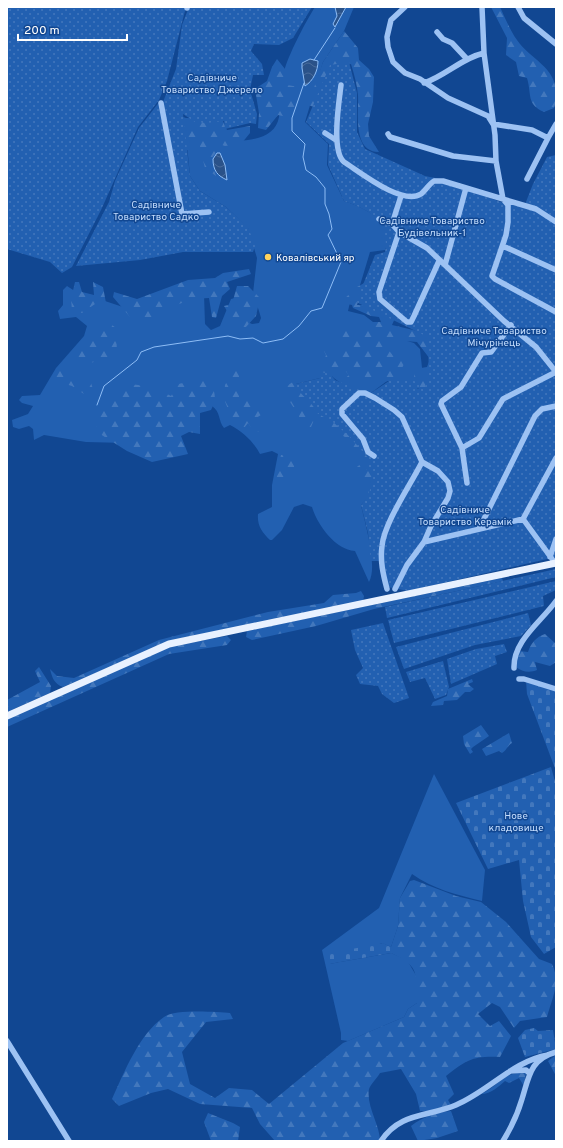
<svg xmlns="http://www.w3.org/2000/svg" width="563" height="1148" viewBox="0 0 563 1148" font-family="Overpass,sans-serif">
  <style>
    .grass { fill: #2260b1 }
    .forest { fill: url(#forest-firs) }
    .cemetery { fill: url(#cemetery-stones) }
    .garden { fill: url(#garden-dots) }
    .water { fill: url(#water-waves); stroke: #8ebdf6 }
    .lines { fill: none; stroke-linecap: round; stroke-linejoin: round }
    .stream { stroke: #8ebdf6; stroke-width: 1 }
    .minor { stroke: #9dc2f3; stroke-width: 5.5 }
    .major { stroke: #e8f1ff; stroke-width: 7 }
    .poi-dot { fill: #ffd35e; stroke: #114792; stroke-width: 1.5 }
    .labels { text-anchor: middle; stroke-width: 3; stroke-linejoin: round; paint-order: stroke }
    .park-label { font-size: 10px; fill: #c4ddfd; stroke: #114792 }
    .poi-label { font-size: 10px; fill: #fff; stroke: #114792; text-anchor: start }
  </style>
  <defs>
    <pattern id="forest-firs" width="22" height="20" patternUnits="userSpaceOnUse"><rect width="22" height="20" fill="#2260b1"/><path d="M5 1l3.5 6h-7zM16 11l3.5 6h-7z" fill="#4378bd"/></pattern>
    <pattern id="cemetery-stones" width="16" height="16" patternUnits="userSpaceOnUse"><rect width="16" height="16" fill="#2260b1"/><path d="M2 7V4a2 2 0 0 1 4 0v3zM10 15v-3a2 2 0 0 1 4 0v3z" fill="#4378bd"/></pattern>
    <pattern id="garden-dots" width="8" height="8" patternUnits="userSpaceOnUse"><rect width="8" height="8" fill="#2260b1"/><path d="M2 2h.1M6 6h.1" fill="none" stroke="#4378bd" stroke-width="1.8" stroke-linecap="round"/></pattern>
    <pattern id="water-waves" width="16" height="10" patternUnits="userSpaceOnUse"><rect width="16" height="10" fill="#2a5289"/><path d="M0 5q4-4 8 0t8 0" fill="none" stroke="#4a6c9b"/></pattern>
  </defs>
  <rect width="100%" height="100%" fill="#114792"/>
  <path class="grass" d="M315 7H354L344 31 323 62 305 122 328 144 327 165 344 201C359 206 389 218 389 238 389 242 386 247 385 250L370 252 358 292 351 298 348 311 364 315 373 322 401 339 414 343 420 349 424 386 387 381 371 393C357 391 339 385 330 374L321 373 320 378 296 384 370 460 371 490 369 496 361 505C365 523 378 567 369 582L355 551C335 550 317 524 312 507L303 504 294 507 282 530 272 540H270C262 532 257 526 258 514L272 507V485L278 454 272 451 260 454C254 442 242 431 230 425L224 428C218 421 221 412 212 406L126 443 86 442 44 435 34 440 33 429 29 426 19 429 13 427 12 420 28 414 33 406 22 403 19 400 22 396 40 395 56 368 84 336 87 326 76 317 60 319 58 311 63 305V290L67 286 87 299 102 300 123 307 204 294 205 324 211 330 220 326 231 299 235 298 246 321 252 324 259 323 261 318 259 311 253 293 257 258 248 228 226 207 200 191 190 176 186 135C210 139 273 152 279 117 282 101 280 83 285 68 291 50 305 23 315 7Z
    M434 774 485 870 482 901C457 895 433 889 412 874L400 898 398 926 391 947 382 943 329 964 391 953 407 960 417 977V1003L408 1009 404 1017 348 1041 341 1040V1033L322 950 379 908Z"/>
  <path class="forest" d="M491 7H500C505 18 510 30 517 40 530 59 556 67 556 93 556 99 556 103 554 108L544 112C526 104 532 95 527 78L519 76 516 62 506 55 507 38Z
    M344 31 358 48 359 60 369 69 374 77 373 102 368 124 369 136 379 152C352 152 359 112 358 95 357 84 354 74 351 64L342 66 314 107 308 105 323 62Z
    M277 59 289 74 287 85 299 87 292 118 278 115 266 130 258 128 259 113 255 89 267 81 272 67Z
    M177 115 186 118 222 119 227 130 250 126V133L241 144 225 146 216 143 218 150 211 159 216 176 205 168 203 160 208 156 201 152 199 140 191 144 192 151 182 149Z
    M249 269 251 274 227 282 230 289 222 296 216 318 212 317 209 298 191 299 170 308 164 304 160 313 147 322 130 317 113 297 114 292 137 299 188 280 215 278 223 273Z
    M368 281 361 293 357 305H372L395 318 392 325 426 333 437 340 431 394 415 387 414 374 415 369 427 367 430 359 417 342 393 340 385 347 393 355 403 353 406 361 396 378 382 383 379 380 369 384 361 371 355 373 354 381 350 382 342 389 335 387 349 375 342 367 339 368 328 382 315 374 323 364 326 355 321 345 327 342 331 349 344 348 347 350H350L355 344H348L336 337 338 330 360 331 369 322H381L379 317 371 316 353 308 352 305 343 303V300L357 287Z
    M75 282H79L82 292 94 295 93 282 103 287 106 303 112 308 95 304 82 313 72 310 71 299Z
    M237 286H248L260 298 256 316 245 328 237 327 224 306 232 304Z
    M104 319 116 328 117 354 79 367 75 365 72 355Z
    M64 364 77 377H89L94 392 84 394 72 386 52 380 57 369Z
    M235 369H239V399L257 403 261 415 256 418 264 421 265 434 253 430 248 423 244 428 234 424 224 399 225 385Z
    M198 380H207C216 390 217 398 211 410L200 413V434L189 432 181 436 188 454 152 462 127 451 97 432 96 417 114 391 130 384 162 388 163 392 171 396 178 384Z
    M294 381 301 391 372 447 373 503 367 489 366 482 353 470 362 463 345 437 314 420 311 427 305 428 300 426 299 416 285 394 287 386Z
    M281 455H291L297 460 289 478 278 483 276 480Z
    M502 578 503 581 374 609 316 626 252 640 246 637 247 631Z
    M361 591 364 596 363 601 173 640 63 687C54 684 52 677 50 669L57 676 74 678 159 640 268 612 324 603 333 595 356 593Z
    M545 634 556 644V662L550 666 535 662 537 670C530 673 522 672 516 667L519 651 528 652C531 643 536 637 545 634Z
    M227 636 231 640 227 645 169 654 7 727V719L160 651 173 646Z
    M39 667 51 686 50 693 7 712V700L40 682 35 671Z
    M472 679 473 682 468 684 474 689 470 692H465L457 700 444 701 443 705 431 706 433 702 447 696 448 689Z
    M481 725 489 736 473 747 471 749 473 752 470 754 464 744 463 736Z
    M509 733 512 743C507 746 507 750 502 753L499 751 486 756 482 749Z
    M414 880 456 896 481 902 506 922 539 959 552 964C561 983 552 998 547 1017L520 1021 514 1028 500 1007 492 1003 478 1014 490 1026 499 1021 511 1036 500 1057C473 1056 468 1059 446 1076L454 1094 448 1100 451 1105 431 1111H420L416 1094 401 1069 380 1073C377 1078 371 1084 369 1089 366 1106 380 1125 380 1141H275L260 1124 252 1108 200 1104 168 1089 151 1093 119 1106 112 1099C124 1073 139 1034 164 1017 175 1009 216 1012 230 1013L233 1019 206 1022 182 1052 190 1084 215 1098 229 1088 252 1090 269 1104 343 1043 404 1017 408 1009 417 1003C414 974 423 968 391 953V947L398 926 400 898 410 881Z
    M556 1055V1076L548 1061Z
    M524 1072 526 1073 524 1086 519 1078 509 1083 505 1081C499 1086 491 1094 481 1094 500 1085 500 1074 524 1072Z
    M451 1111 458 1131 437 1138 418 1141 411 1126C424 1116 435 1113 451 1111Z
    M208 1113 233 1123 240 1127 238 1141H211L204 1122Z"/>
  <path class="cemetery" d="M526 681 556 690V771L527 694Z
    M551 767 556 785V947L544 954 531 937 523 901 519 860 488 869 456 803Z
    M383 943 391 947V953L329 964 326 954Z
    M534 1028 538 1031 553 1030 556 1049 525 1057 518 1038 525 1030Z"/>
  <path class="garden" d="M7 7H186L167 81 159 100 138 127 101 210 72 267 62 273 50 262 7 249Z
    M189 7H312L293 38 279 45 254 44 251 51 262 64 264 75H253L250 90 257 114 256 124 250 123 225 129 224 121 206 123 195 122 183 114 190 176 200 191 226 207 248 227 255 246 253 252H183L140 260 76 266 109 202 115 181 139 128 160 101 163 102 176 69 182 25Z
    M349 62 357 93V132L365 149 425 176 440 179 506 204 524 207 533 184 547 157 556 155V557L408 591 388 587 382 561H371L368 533 361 505C371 493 371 489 372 474L364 467 370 460 349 436 334 423 317 413 313 406 295 387 296 384 320 378 321 372 330 374 335 380 362 391 371 393 392 379H412L420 386 417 389 425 387 429 381 428 337 356 302 375 255 385 252C390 220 371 211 344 201L328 165 329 144 306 122 330 65Z
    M556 569V577L387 618 385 607Z
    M556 581V590L543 596 544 606 394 643 388 620Z
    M528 613 531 625 521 636 475 645 404 669 396 647Z
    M383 623 409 698 394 703 382 694 378 686 360 684 356 675 363 668 355 650 351 630Z
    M504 644 507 652 495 656 497 664 451 684 447 659 476 649Z
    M443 661 449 687 446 695 435 699 425 678 410 682 406 672Z"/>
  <path class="water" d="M335 7H346L335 27 333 24 337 16Z
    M310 59 318 61C318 71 313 81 305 86L302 68V63Z
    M217 153H220L225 165 227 180C218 176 213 171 213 159Z"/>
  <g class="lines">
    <path class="stream" d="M314 60 335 28
      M97 405 104 386 137 360 141 352 154 347 228 336 240 339 253 338 263 343 283 339 299 326 311 311 322 308 341 262 328 235 332 229 329 214 325 204V188L316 177 306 170 303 157 305 144 292 131V118L304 83"/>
    <path class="minor" d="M405 7 391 20 387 37 388 47 393 62 405 73 420 79 448 98 488 116 493 124 532 130 548 138 527 179
      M482 7 484 53 495 135 496 161 503 199 508 205V222L506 235 492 276 495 279 556 312
      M518 7 524 18 556 44
      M187 8V7
      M437 32 443 39 452 43 467 59
      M424 83C445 76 462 58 484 53
      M341 85C339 102 331 151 344 162 360 172 402 206 421 194 425 191 429 184 434 181H443L536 209 556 222
      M161 103 182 214 209 212
      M325 133 336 140
      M388 134 390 137 453 156 496 161
      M548 138 556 124
      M379 219 392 224 399 232 427 248 504 321 536 347 556 372
      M392 224 401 196
      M399 232 379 292 380 299 407 322H411L414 316 439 261
      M503 246 556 270
      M445 265 466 188
      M462 448 479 438 503 399 556 372
      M374 456 368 452 363 439 342 414V409L359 393H365L375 398 394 410 402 417 422 462 438 471 448 482 450 491 448 498 431 526 424 542 407 565 395 589
      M467 483 462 448 441 404 442 401 461 387 482 353 491 352 511 325
      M523 519 556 458
      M479 529 535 416 542 409 556 406
      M424 542 523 519 555 563
      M550 557 556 539
      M387 589C383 574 380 561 382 546 384 523 411 484 422 462
      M514 668C513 641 541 622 556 601
      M519 679H524L556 689
      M7 1041 69 1141
      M510 1071 526 1070 529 1073
      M381 1141C400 1112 428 1117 456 1105 489 1091 513 1061 548 1055
      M503 1141C511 1128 518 1113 522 1099 529 1077 530 1059 556 1052"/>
    <path class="major" d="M7 716 169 644 556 563"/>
  </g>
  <circle class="poi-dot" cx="268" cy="257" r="4"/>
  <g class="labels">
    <g class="park-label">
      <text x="212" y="81">Садівниче<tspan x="212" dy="12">Товариство Джерело</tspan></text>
      <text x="156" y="208">Садівниче<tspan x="156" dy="12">Товариство Садко</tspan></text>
      <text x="432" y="224">Садівниче Товариство<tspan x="432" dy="12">Будівельник-1</tspan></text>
      <text x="494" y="334">Садівниче Товариство<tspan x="494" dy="12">Мічурінець</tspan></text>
      <text x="465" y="513">Садівниче<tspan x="465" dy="12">Товариство Керамік</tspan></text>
      <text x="516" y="819">Нове<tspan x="516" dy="12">кладовище</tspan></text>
    </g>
    <g class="poi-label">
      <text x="276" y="261">Ковалівський яр</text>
    </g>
  </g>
  <rect width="563" height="1148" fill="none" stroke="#ffffff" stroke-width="16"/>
  <path d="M18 34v6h109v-6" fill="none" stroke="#ffffff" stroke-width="2"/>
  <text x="24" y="34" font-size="12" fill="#ffffff" stroke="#114792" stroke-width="3" paint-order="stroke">200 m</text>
</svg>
